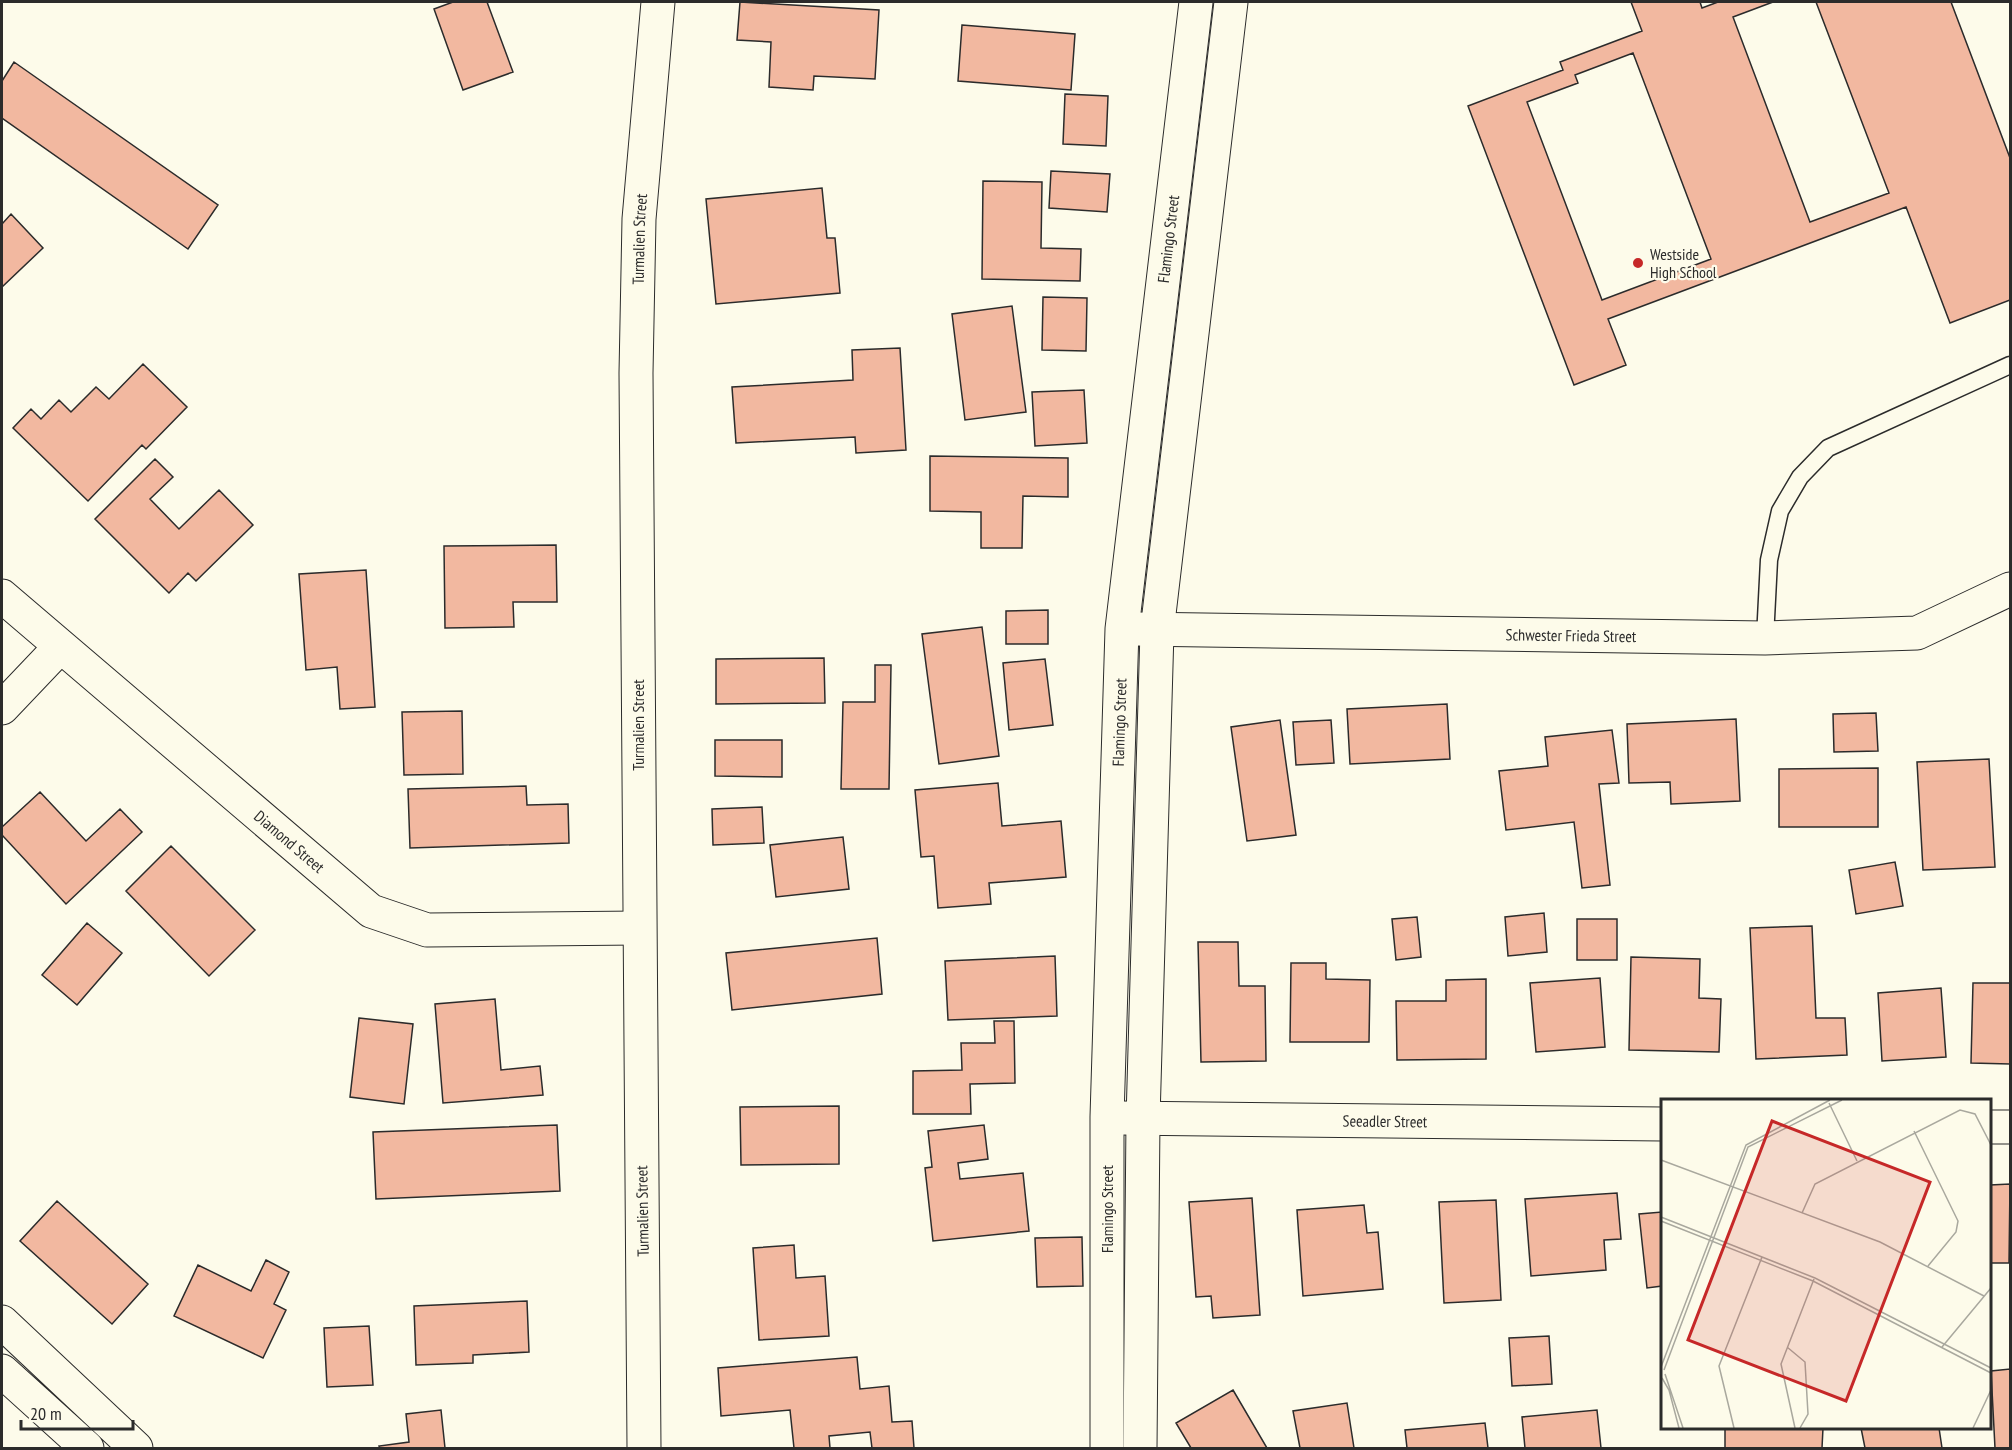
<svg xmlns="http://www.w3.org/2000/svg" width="2012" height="1450" viewBox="0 0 2012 1450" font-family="'PT Sans Narrow',sans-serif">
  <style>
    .building { fill: #f2b8a0; stroke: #2b2b2b; stroke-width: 1.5; fill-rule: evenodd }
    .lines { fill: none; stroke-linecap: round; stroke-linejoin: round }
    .lane-casing { stroke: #2b2b2b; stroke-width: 19 }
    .street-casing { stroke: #2b2b2b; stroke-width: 35 }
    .secondary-casing { stroke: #2b2b2b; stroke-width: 35 }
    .lane { stroke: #fdfbea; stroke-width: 16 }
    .street { stroke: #fdfbea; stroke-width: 33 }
    .secondary { stroke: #fdfbea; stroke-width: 33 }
    .poi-dot { fill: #c62828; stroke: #fdfbea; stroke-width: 2 }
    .labels { text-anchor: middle; stroke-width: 4.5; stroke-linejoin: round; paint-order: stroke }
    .street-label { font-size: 16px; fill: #2b2b2b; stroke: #fdfbea }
    .poi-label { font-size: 16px; fill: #2b2b2b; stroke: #fdfbea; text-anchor: start }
    .inset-road { fill: none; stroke: #a9a89e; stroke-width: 1.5 }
    .view { fill: #c62828; fill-opacity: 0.15; stroke: #c62828; stroke-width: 3 }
    .inset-edge { fill: none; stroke: #2b2b2b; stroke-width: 3 }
  </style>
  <rect width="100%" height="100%" fill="#fdfbea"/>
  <path class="building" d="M453 2H487L513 72 463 90 434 9Z
    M740 2 879 10 875 79 814 76 813 90 769 87 771 42 737 40Z
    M1631 2H1700L1702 8 1718 2H1773L1733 17 1810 222 1889 193 1816 2H1951L2010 158V300L1950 323 1906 207 1608 319 1626 365 1574 385 1468 106 1563 70 1560 62 1642 31ZM1633 53 1711 259 1602 300 1527 102 1578 83 1575 75Z
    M962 25 1075 34 1071 90 958 81Z
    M14 62 218 205 188 249 2 118V81Z
    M1065 94 1108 96 1106 146 1063 144Z
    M1051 171 1110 174 1107 212 1049 208Z
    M983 181 1042 182 1041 248 1081 249 1080 281 982 279Z
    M822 188 827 238H835L840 293 716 304 706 199Z
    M11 214 43 248 2 287V224Z
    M1043 297 1087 298 1086 351 1042 350Z
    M1012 306 1026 412 965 420 952 314Z
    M900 348 906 450 856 453 855 437 736 443 732 387 853 380 852 350Z
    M143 364 187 407 146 449 142 445 88 501 13 428 31 409 41 419 59 400 71 412 96 387 109 399Z
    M1084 390 1087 443 1035 446 1032 392Z
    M930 456 1068 458V497L1023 496 1022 548H981V512L930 511Z
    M155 459 173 477 150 499 179 529 219 490 253 525 196 581 188 573 169 593 95 519Z
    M556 545 557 602H513L514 627 445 628 444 546Z
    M366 570 375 707 340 709 337 667 306 670 299 574Z
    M1048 610V644H1006V611Z
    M982 627 999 756 939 764 922 634Z
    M824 658 825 703 716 704V659Z
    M1045 659 1053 725 1009 730 1003 663Z
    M875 665H891L889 789H841L843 702H875Z
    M1447 704 1450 759 1350 764 1347 709Z
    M462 711 463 774 404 775 402 712Z
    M1876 713 1878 751 1834 752 1833 714Z
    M1736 719 1740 801 1671 804 1670 782 1629 783 1627 724Z
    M1280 720 1296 835 1247 841 1231 727Z
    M1331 720 1334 763 1296 765 1293 722Z
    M1612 730 1619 783 1599 784 1610 885 1582 888 1574 822 1506 830 1499 771 1548 766 1545 737Z
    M715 740H782V777L715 776Z
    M1989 759 1995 867 1923 870 1917 762Z
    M1878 768V827H1779V769Z
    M998 783 1002 826 1061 821 1066 877 989 883 991 904 938 908 934 856 921 857 915 790Z
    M526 786 527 805 568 804 569 843 410 848 408 789Z
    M40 792 86 841 120 809 142 832 66 904 2 835V827Z
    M762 807 764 843 713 845 712 809Z
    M843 837 849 889 776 897 770 845Z
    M171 846 255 930 209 976 126 891Z
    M1895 862 1903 906 1856 914 1849 870Z
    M1544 913 1547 952 1508 956 1505 917Z
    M1417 917 1421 957 1396 960 1392 919Z
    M1577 919H1617V960H1577Z
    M87 923 122 953 77 1005 42 975Z
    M1812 926 1816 1018H1845L1847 1055 1756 1059 1750 928Z
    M877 938 882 994 732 1010 726 953Z
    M1198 942H1238L1239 986H1265L1266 1061 1201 1062Z
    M1055 956 1057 1016 948 1020 945 961Z
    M1631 957 1700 959 1699 998 1721 999 1719 1052 1629 1050Z
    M1291 963H1326V979L1370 980 1369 1042H1290Z
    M1600 978 1605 1047 1536 1052 1530 983Z
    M1486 979V1059L1397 1060 1396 1001H1446V980Z
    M1973 983H2010V1064L1971 1063Z
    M1941 988 1946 1057 1882 1061 1878 993Z
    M495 999 501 1070 540 1066 543 1095 443 1103 435 1004Z
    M359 1018 413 1024 404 1104 350 1097Z
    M994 1021H1014L1015 1083 970 1084 971 1114H913V1071L962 1070 961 1043H995Z
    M839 1106V1164L741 1165 740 1107Z
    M557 1125 560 1191 376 1199 373 1132Z
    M984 1125 988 1159 958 1163 960 1179 1023 1173 1029 1231 933 1241 925 1168 932 1167 928 1131Z
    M2010 1184 2009 1263H1990V1185Z
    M1617 1193 1621 1239 1604 1240 1606 1270 1531 1276 1525 1199Z
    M1252 1198 1260 1315 1213 1318 1211 1296 1196 1297 1189 1202Z
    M1496 1200 1501 1300 1444 1303 1439 1202Z
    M57 1201 148 1284 112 1324 20 1241Z
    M1364 1205 1367 1233 1378 1232 1383 1289 1303 1296 1297 1210Z
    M1662 1212V1286L1647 1288 1639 1214Z
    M1082 1237 1083 1286 1037 1287 1035 1238Z
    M794 1245 796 1278 825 1276 829 1336 759 1340 753 1248Z
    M266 1260 289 1272 274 1304 286 1310 263 1358 174 1316 198 1265 251 1291Z
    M527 1301 529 1352 473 1355V1363L416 1365 414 1306Z
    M369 1326 373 1385 327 1387 324 1328Z
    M1549 1336 1552 1384 1512 1386 1509 1338Z
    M857 1357 860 1389 889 1386 892 1422 912 1421 914 1448H872L870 1432 829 1436 830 1448H794L790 1410 721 1416 718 1368Z
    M2010 1369V1448H1995L1991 1371Z
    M1233 1390 1267 1448H1191L1176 1423Z
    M1347 1403 1354 1448H1300L1293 1411Z
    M441 1410 445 1448H380L379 1446 409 1442 406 1414Z
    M1597 1410 1601 1448H1525L1522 1417Z
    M1485 1423 1488 1448H1407L1405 1430Z
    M1725 1428H1823L1822 1448H1725Z
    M1861 1428H1939L1942 1448H1865Z"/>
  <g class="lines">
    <defs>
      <path id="lane" d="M1765 638 1769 560 1780 511 1800 477 1828 448 2010 365"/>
      <g id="street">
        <path id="s1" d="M2 596 371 911 427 930 639 928"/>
        <path id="s2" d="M1136 629 1765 638 1917 633 2010 589"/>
        <path d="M2 708 60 647"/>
        <path id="s3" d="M1121 1118 1662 1124"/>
        <path d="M1990 1127H2010"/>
        <path id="s4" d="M644 1448 636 373 639 219 658 2"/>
        <path id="s5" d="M1107 1448V1117L1122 629 1196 2"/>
        <path d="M1140 1448 1143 1119 1157 631 1231 2"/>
      </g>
      <path id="secondary" d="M2 1322 136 1448
        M2 1371 87 1448"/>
    </defs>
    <use href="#lane" class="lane-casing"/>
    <use href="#street" class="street-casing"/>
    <use href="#secondary" class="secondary-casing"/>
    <use href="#lane" class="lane"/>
    <use href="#street" class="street"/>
    <use href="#secondary" class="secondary"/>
  </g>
  <circle class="poi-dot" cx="1638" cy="263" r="6"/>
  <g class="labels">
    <g class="street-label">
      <text dy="6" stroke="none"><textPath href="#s4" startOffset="1209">Turmalien Street</textPath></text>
      <text dy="6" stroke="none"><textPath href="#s5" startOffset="1212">Flamingo Street</textPath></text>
      <text dy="6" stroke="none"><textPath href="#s2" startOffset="435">Schwester Frieda Street</textPath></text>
      <text dy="6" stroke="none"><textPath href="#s5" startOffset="726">Flamingo Street</textPath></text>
      <text transform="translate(638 725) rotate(-90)" y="6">Turmalien Street</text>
      <text dy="6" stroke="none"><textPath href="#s1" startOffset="378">Diamond Street</textPath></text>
      <text dy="6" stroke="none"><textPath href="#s3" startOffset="264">Seeadler Street</textPath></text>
      <text transform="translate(1107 1209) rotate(-90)" y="6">Flamingo Street</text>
      <text transform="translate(642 1211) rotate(-91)" y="6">Turmalien Street</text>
    </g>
    <g class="poi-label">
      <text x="1650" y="260">Westside<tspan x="1650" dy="18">High School</tspan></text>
    </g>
  </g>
  <g transform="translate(1661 1099)">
    <rect width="330" height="330" fill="#fdfbea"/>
    <path class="inset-road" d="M168 4 196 62M253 32 297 122 295 133 267 167M0 61 219 143 323 197M141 114 154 85 299 11 314 15 330 46M0 118 154 179 330 269M0 122 152 182 330 274M126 248 144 263 147 315 139 329M281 248 330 189M0 268 85 46 169 1M3 271 87 48 181 1M4 275 22 329M1 279 8 291 18 329M73 329 58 267 101 158M134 329 120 265 153 180M312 329 330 291"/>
    <path class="view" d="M111 22 269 83 185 302 27 241Z"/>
    <rect width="330" height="330" class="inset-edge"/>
  </g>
  <rect width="2012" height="1450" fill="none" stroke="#2b2b2b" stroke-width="6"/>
  <path d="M21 1420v9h112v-9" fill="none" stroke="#2b2b2b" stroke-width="3"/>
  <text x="30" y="1420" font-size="18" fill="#2b2b2b" stroke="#fdfbea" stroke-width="4.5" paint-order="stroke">20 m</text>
</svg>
